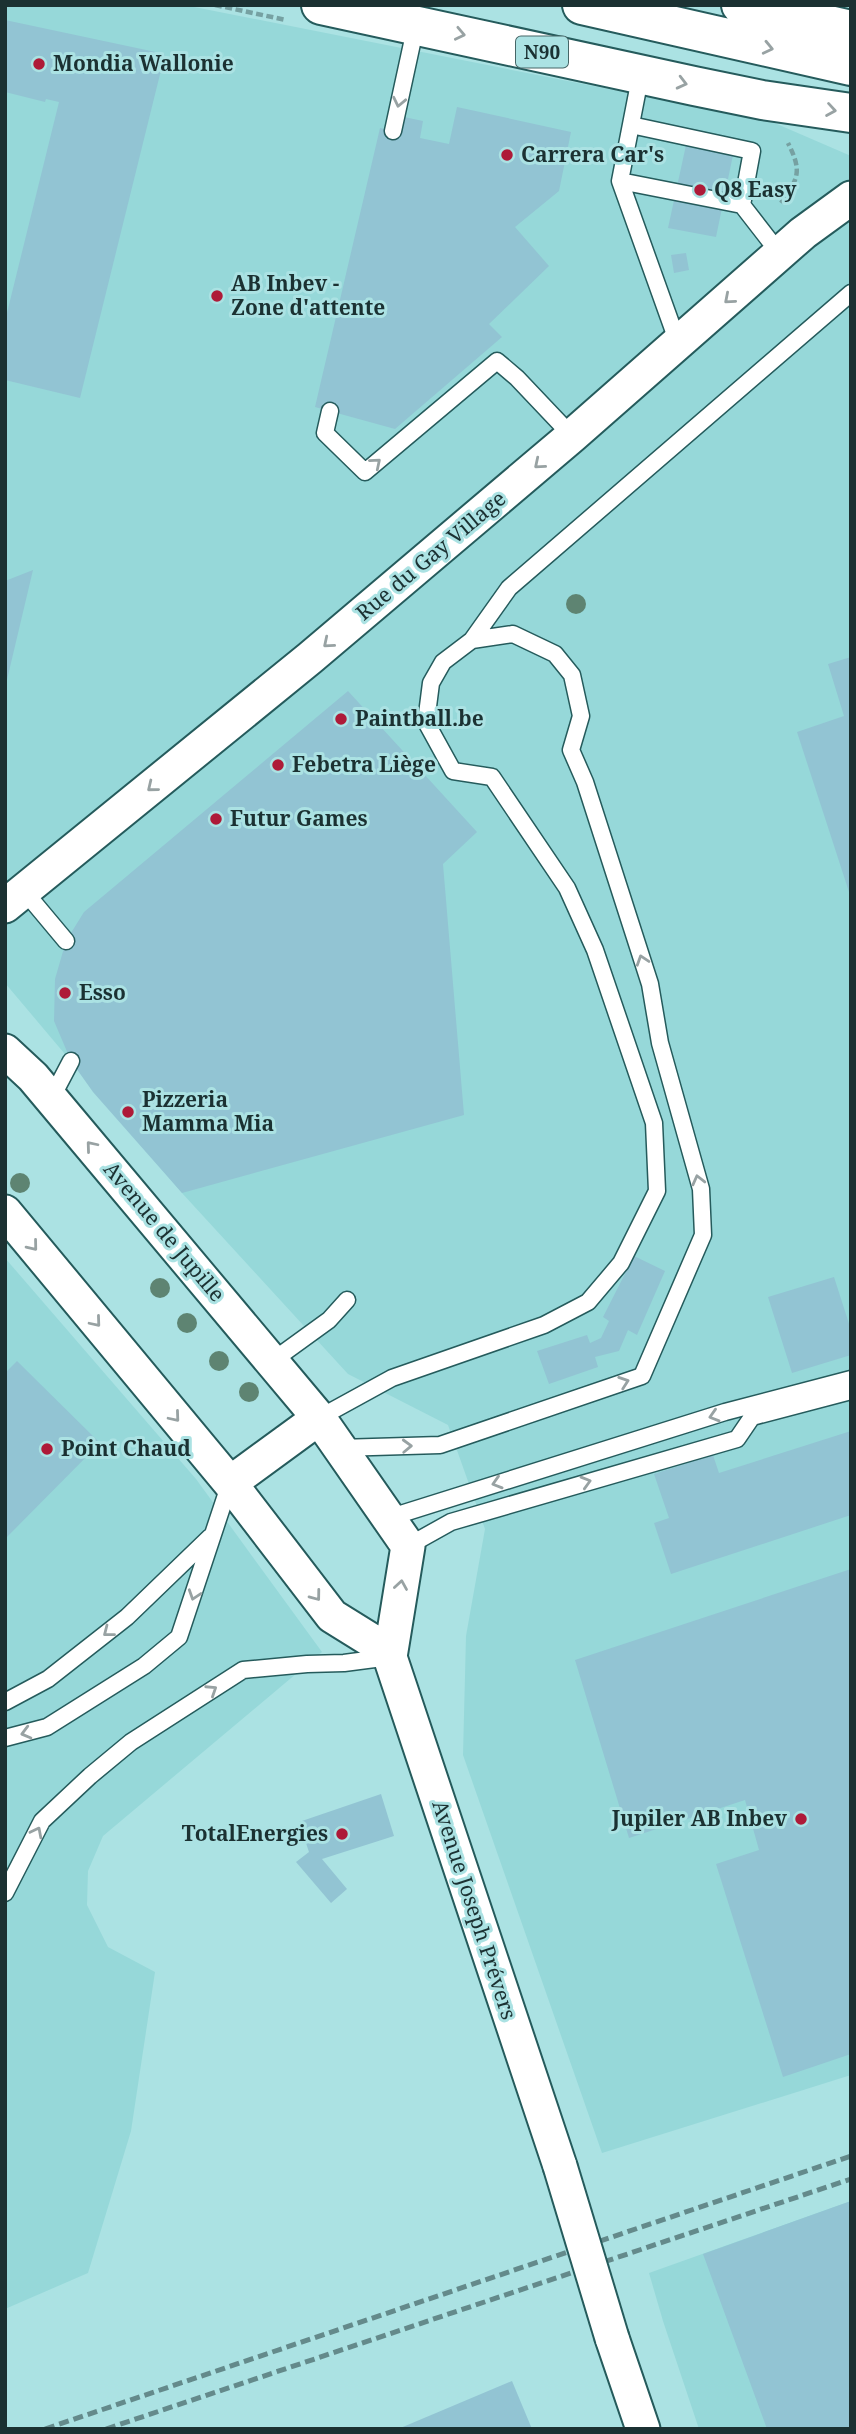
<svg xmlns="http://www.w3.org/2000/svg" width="856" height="2434" viewBox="0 0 856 2434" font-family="'Noto Serif',serif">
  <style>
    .built { fill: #96d8d9 }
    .building { fill: #92c4d3 }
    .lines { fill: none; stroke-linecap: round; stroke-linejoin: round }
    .lane-casing { stroke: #255b5c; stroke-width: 19 }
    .street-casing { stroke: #255b5c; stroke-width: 37 }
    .primary-casing { stroke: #255b5c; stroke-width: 42 }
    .path { stroke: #76a1a2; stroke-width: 4.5; stroke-dasharray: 7 3.5; stroke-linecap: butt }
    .lane { stroke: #fff; stroke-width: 16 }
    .street { stroke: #fff; stroke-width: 33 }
    .primary { stroke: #fff; stroke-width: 38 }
    .rail { stroke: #648a8b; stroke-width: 5; stroke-dasharray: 10 5; stroke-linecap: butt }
    .street-bridge-casing { stroke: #255b5c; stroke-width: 37; stroke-linecap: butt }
    .street-bridge { stroke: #fff; stroke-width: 33 }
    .tree { fill: #5e8472 }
    .oneway { stroke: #98a2a3 }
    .poi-dot { fill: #ae1a38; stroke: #abe2e3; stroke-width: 2.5 }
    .labels { text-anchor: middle; stroke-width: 6; stroke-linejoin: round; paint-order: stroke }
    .shield { fill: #abe2e3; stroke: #466667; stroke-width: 2 }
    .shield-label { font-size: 19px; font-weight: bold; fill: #1b3132 }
    .poi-label { font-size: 21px; font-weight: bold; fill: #1b3132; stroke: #abe2e3; text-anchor: start }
    .street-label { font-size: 21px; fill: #1b3132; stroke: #abe2e3 }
  </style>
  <rect width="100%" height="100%" fill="#abe2e3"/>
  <path class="built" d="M5 5H184L770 121 851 156V2075L602 2153 463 1755 466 1636 485 1529 448 1425 348 1374 182 1193 5 983Z
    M5 1258 196 1479 322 1652 103 1836 88 1871 87 1905 108 1947 155 1972 131 2131 88 2273 5 2309Z
    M851 2201V2429H699L663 2321 649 2273Z"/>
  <path class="building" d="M5 20 165 54 80 398 5 380V321L59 102 46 99 45 102 5 92Z
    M457 107 571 132 559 191 515 227 549 266 489 324 502 337 395 429 315 407 380 128 400 133 404 117 423 121 420 138 449 144Z
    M686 145 733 155 716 237 668 228Z
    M686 253 689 270 674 273 671 255Z
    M33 570 6 684H5V581Z
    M851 657V895H850L797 732 844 716 828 664Z
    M348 691 477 832 443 864 464 1115 182 1193 93 1092 71 1061 54 1021 55 979 66 941 84 912Z
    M634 1256 665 1271 637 1335 628 1330 619 1351 595 1357 598 1367 549 1384 537 1351 587 1335 590 1343 601 1338 609 1321 603 1317Z
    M834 1277 851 1330V1355L792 1373 768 1297Z
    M17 1361 100 1443 5 1539V1373Z
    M851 1431V1515L671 1574 654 1523 669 1518 654 1474 713 1455 719 1473Z
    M851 1569V2054L783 2077 716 1864 759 1850 745 1800 629 1838 575 1660Z
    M381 1794 394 1836 322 1859 347 1889 331 1903 296 1862 309 1852 299 1822Z
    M851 2201V2429H767L703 2254Z
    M512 2381 532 2429H398Z"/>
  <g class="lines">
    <defs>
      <path id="lane" d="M641 73 620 181 678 343
        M631 125 752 151 742 205
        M393 131 416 25
        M620 181 742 205 780 254
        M330 411 325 433 365 472 497 361 517 378 572 436
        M472 640 509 588 851 293
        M25 892 66 941
        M51 1099 71 1061
        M271 1362 329 1320 347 1300
        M319 1418 392 1378 544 1325 588 1302 621 1263 657 1191 654 1123 595 950 567 888 492 777 453 771 426 722 431 683 443 662 472 640 513 634 555 654 572 675 581 716 571 750 585 782 650 984 660 1043 701 1189 703 1235 642 1376 440 1445 339 1448
        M388 1518 725 1412 851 1379
        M408 1546 451 1522 737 1439 752 1417 851 1391
        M5 1702 48 1679 127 1617 210 1537
        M5 1738 47 1727 144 1666 179 1637 230 1483
        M5 1893 42 1821 90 1776 131 1742 243 1670 307 1664 344 1663 390 1657"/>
      <path id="street" d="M5 906 310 658 572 436 803 233 851 198
        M5 1051 33 1077 319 1418 408 1546 390 1657 560 2166
        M5 1212 230 1483 332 1616 390 1652
        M230 1483 319 1418
        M612 2338 643 2429"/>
      <path id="primary" d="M321 5 694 86 762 100 851 113
        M582 5 851 66
        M741 5 851 30"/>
    </defs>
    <use href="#lane" class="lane-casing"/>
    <use href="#street" class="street-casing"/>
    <use href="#primary" class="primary-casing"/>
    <path class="path" d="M215 5 286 20
      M781 203C799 178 802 171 788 143"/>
    <use href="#lane" class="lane"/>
    <use href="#street" class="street"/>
    <use href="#primary" class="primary"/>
    <path class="rail" d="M45 2429 851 2156
      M106 2429 851 2179"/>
    <defs>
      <path id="street-bridge" d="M560 2166 612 2338"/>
    </defs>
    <use href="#street-bridge" class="street-bridge-casing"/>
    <use href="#street-bridge" class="street-bridge"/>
  </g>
  <g class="tree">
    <circle cx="576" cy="604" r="10"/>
    <circle cx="20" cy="1183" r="10"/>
    <circle cx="160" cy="1288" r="10"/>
    <circle cx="187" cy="1323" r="10"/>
    <circle cx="219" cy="1361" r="10"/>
    <circle cx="249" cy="1392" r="10"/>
  </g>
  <defs><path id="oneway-chevron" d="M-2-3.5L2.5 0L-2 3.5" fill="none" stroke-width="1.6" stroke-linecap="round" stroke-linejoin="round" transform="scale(1.75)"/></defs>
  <g class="oneway">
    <use href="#oneway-chevron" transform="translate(460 34) rotate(12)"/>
    <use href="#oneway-chevron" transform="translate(768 48) rotate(13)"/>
    <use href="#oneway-chevron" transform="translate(682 83) rotate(14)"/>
    <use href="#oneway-chevron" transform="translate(399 102) rotate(102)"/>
    <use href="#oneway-chevron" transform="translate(831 110) rotate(9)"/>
    <use href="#oneway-chevron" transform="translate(729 299) rotate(139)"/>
    <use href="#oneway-chevron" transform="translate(376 463) rotate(-40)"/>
    <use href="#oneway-chevron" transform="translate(539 464) rotate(140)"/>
    <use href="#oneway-chevron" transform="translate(328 643) rotate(140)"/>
    <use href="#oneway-chevron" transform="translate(152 787) rotate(141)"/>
    <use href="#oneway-chevron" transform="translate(642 960) rotate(-108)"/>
    <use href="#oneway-chevron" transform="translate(91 1146) rotate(-130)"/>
    <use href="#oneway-chevron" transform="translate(698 1180) rotate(-104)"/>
    <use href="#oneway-chevron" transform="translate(33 1246) rotate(51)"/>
    <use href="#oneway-chevron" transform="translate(96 1322) rotate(50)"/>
    <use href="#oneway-chevron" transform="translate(624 1382) rotate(-19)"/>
    <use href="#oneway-chevron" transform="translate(714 1416) rotate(163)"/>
    <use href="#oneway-chevron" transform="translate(175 1417) rotate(50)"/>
    <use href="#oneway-chevron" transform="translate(407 1446) rotate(-2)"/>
    <use href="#oneway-chevron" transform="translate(586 1482) rotate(-16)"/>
    <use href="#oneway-chevron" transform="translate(497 1483) rotate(163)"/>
    <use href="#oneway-chevron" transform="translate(401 1585) rotate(-81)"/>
    <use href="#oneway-chevron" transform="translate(194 1595) rotate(108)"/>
    <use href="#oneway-chevron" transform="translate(316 1596) rotate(53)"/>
    <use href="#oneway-chevron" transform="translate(108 1632) rotate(142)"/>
    <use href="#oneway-chevron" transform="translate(212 1690) rotate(-33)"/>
    <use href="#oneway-chevron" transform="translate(26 1733) rotate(165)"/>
    <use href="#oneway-chevron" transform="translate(37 1832) rotate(-63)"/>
  </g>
  <g class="poi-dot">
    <circle cx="39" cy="64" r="7"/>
    <circle cx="507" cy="155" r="7"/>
    <circle cx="700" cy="190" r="7"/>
    <circle cx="217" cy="296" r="7"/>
    <circle cx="341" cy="719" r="7"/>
    <circle cx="278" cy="765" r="7"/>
    <circle cx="216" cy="819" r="7"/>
    <circle cx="65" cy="993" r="7"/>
    <circle cx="128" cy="1112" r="7"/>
    <circle cx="47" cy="1449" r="7"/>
    <circle cx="801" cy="1819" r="7"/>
    <circle cx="342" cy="1834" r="7"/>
  </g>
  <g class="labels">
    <rect class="shield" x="516" y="36.5" width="52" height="31" rx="5"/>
    <g class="shield-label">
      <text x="542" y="59">N90</text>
    </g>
    <g class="poi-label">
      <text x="53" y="71">Mondia Wallonie</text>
      <text x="521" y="162">Carrera Car's</text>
      <text x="714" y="197">Q8 Easy</text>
      <text x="231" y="291">AB Inbev -<tspan x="231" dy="24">Zone d'attente</tspan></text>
      <text x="355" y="726">Paintball.be</text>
      <text x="292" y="772">Febetra Liège</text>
      <text x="230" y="826">Futur Games</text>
      <text x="79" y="1000">Esso</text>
      <text x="142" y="1107">Pizzeria<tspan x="142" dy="24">Mamma Mia</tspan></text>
      <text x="61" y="1456">Point Chaud</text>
      <text x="787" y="1826" text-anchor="end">Jupiler AB Inbev</text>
      <text x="328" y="1841" text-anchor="end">TotalEnergies</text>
    </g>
    <g class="street-label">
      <text transform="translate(431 556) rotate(-40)" y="7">Rue du Gay Village</text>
      <text transform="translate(164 1232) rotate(50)" y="7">Avenue de Jupille</text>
      <text transform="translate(474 1910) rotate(72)" y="7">Avenue Joseph Prévers</text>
    </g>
  </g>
  <rect width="856" height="2434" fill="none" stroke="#1b3132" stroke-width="14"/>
</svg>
